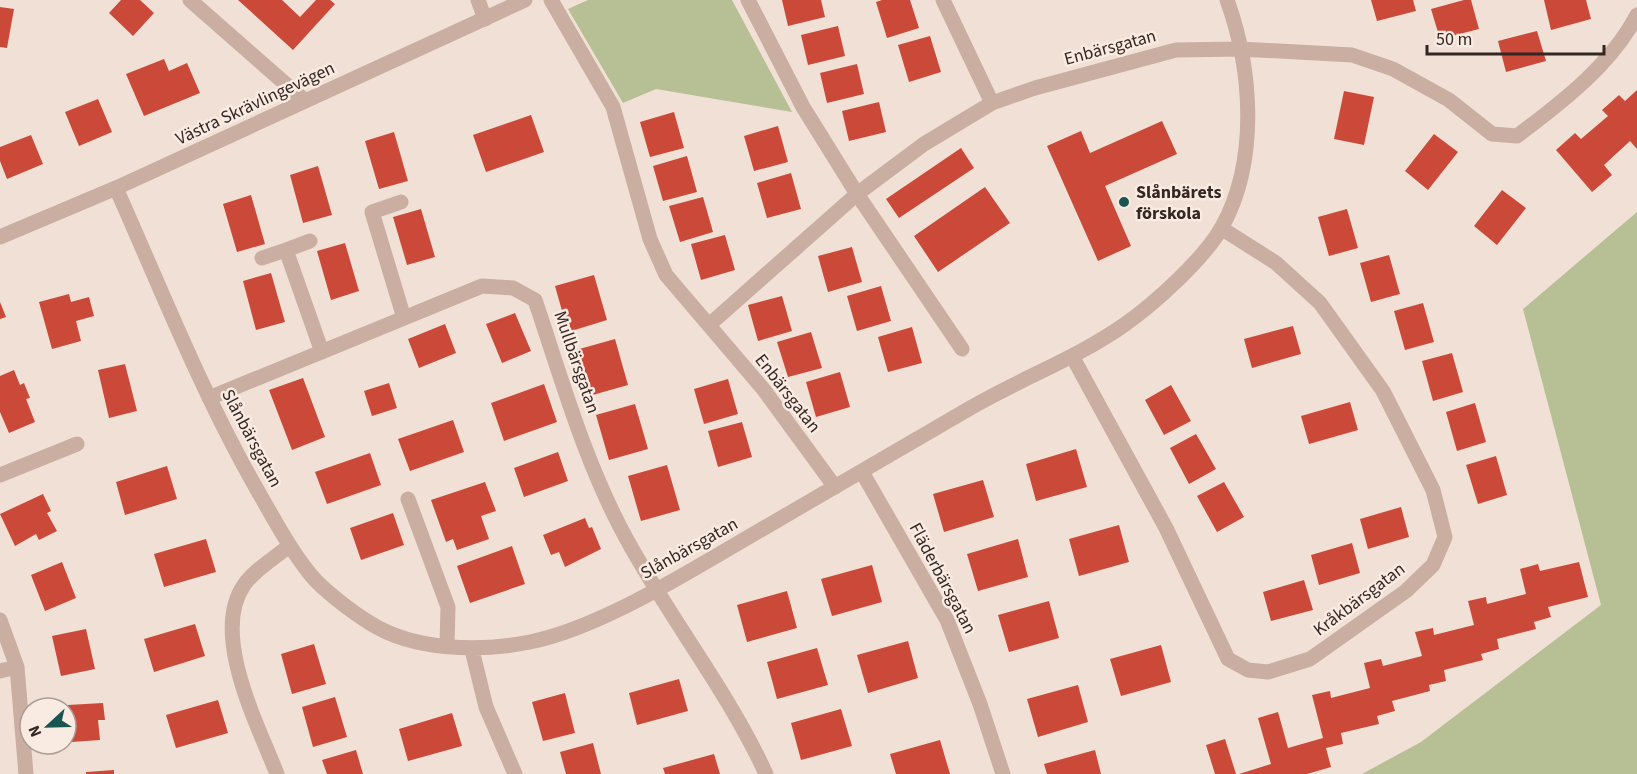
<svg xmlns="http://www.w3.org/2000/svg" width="1637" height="774" viewBox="0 0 1637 774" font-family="'Source Sans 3',sans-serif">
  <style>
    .green { fill: #b7c095 }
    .building { fill: #cb4939 }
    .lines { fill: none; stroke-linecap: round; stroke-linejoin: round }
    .pedestrian { stroke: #c9aea1; stroke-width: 15 }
    .minor { stroke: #c9aea1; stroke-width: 15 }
    .tertiary { stroke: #c9aea1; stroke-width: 15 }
    .poi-dot { fill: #195551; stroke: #f9ebe1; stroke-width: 2 }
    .labels { text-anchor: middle; stroke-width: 5; stroke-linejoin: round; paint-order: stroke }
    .street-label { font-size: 18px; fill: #332724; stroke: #f9ebe1 }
    .poi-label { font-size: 18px; font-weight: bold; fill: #332724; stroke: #f9ebe1; text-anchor: start }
  </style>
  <rect width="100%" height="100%" fill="#f1e0d5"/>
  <path class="green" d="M588 0H732L792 112 656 89 623 103 568 9Z
    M1637 212V774H1362L1421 742 1601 605 1523 309Z"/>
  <path class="building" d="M121 0H140L154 13 133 36 109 13Z
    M238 0H282L300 17 316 0H330L335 4 293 50Z
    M782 0H821L825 17 788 26Z
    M882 0H910L919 28 887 38 876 2Z
    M1371 0H1413L1416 11 1377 21Z
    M1464 0H1471L1479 29 1440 39 1431 9Z
    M1544 0H1586L1591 19 1551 30Z
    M0 7 14 9 7 48 0 47Z
    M838 26 845 56 808 65 801 35Z
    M1537 31 1546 61 1506 72 1498 41Z
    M930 36 941 72 909 82 898 45Z
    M164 59 169 71 187 63 200 93 144 116 126 74Z
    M857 64 864 94 827 103 820 73Z
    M1637 90V149L1630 141 1604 165 1612 175 1592 192 1556 150 1575 133 1581 139 1608 116 1602 110 1619 95 1625 101Z
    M1344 91 1374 97 1364 145 1334 139Z
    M98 99 112 132 79 146 65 112Z
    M879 102 886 132 849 141 842 111Z
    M674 112 684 148 650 157 640 122Z
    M531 115 544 152 486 172 473 135Z
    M1162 121 1177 154 1105 186 1131 246 1098 261 1047 146 1081 131 1090 153Z
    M778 126 788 162 754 171 744 136Z
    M394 132 408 181 379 189 365 141Z
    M1434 134 1458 152 1428 190 1405 171Z
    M31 135 43 164 7 179 0 161V147Z
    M961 148 974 168 899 218 886 199Z
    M687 156 697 192 663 201 653 166Z
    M318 166 332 215 303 223 290 175Z
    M791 173 801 209 767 218 757 183Z
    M985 187 1010 223 938 272 914 236Z
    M1502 190 1526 208 1497 245 1474 226Z
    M251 195 265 244 237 252 223 204Z
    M703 197 713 232 680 242 669 206Z
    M421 209 435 257 407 265 393 217Z
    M1347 209 1358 248 1329 256 1318 217Z
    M725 235 735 270 701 280 691 244Z
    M345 243 359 291 331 300 317 251Z
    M852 247 862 282 828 292 818 256Z
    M1389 255 1400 294 1371 302 1360 263Z
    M271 273 285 322 256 330 243 281Z
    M594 275 607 320 568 332 555 286Z
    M881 286 891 321 857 331 847 296Z
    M69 294 71 302 89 297 94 316 76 321 81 341 52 349 39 302Z
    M782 296 792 331 758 341 748 305Z
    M0 302 6 317 0 319Z
    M1423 303 1434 342 1405 350 1394 311Z
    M515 313 531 351 502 363 486 324Z
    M445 324 456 353 419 368 408 339Z
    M1293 326 1301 354 1252 368 1244 339Z
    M912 327 922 363 888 372 878 337Z
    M811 332 822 368 788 377 777 342Z
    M615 339 628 385 589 396 576 350Z
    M1452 353 1463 392 1433 401 1422 361Z
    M125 364 137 411 109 418 98 370Z
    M14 370 20 385 24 383 30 398 26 399 35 422 9 433 0 412V376Z
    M840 372 850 407 816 417 806 382Z
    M303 378 325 437 292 450 269 390Z
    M728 379 738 414 704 424 694 389Z
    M389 383 397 408 372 416 364 391Z
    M544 384 557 422 504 441 491 403Z
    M1171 385 1191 421 1164 435 1145 400Z
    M1350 402 1358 430 1309 444 1301 416Z
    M1475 403 1486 442 1457 451 1446 412Z
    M635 404 648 449 609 460 596 415Z
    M453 420 464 452 410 471 398 439Z
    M742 422 752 457 718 467 708 431Z
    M1196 434 1216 469 1189 484 1170 448Z
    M1076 449 1087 487 1036 501 1026 464Z
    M558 452 568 481 524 497 514 468Z
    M370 453 381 485 327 504 315 472Z
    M1496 456 1507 495 1478 504 1466 465Z
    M667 465 680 510 641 521 628 476Z
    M167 466 177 499 125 515 116 482Z
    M983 480 994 517 944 532 933 494Z
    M485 482 496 511 481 516 489 539 457 550 453 539 446 542 431 500Z
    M1224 482 1244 517 1217 532 1197 496Z
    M43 494 51 511 47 513 57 531 39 540 36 534 15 546 0 514Z
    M1401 507 1409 537 1368 549 1360 519Z
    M393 513 404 545 361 560 350 528Z
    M585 518 589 528 592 527 601 549 565 567 559 552 551 555 543 535Z
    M1119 525 1129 562 1079 576 1069 539Z
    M206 539 216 572 164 587 154 554Z
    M1018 539 1028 577 978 591 967 554Z
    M1352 543 1360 573 1319 585 1311 555Z
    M512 546 525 584 470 603 457 566Z
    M62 562 76 598 45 611 31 575Z
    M1579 562 1588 597 1548 607 1551 617 1534 622 1536 629 1497 639 1499 649 1481 654 1483 660 1444 670 1446 681 1429 685 1430 691 1392 701 1395 711 1377 716 1379 724 1341 733 1343 744 1326 748 1331 767 1307 774H1239L1271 764 1258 718 1278 712 1288 748 1323 738 1312 695 1330 691 1331 698 1370 688 1364 663 1381 659 1383 666 1422 656 1415 632 1433 628 1434 635 1474 625 1468 601 1486 597 1487 604 1526 594 1520 569 1538 564 1540 571Z
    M872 565 882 602 832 616 821 579Z
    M1304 580 1313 610 1271 621 1263 592Z
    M787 591 797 628 747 642 737 605Z
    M1049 601 1059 638 1009 652 998 615Z
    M195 624 205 656 154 672 144 639Z
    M86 629 95 669 61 676 52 636Z
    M908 641 918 678 868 693 857 655Z
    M314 644 326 684 292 694 281 654Z
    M1161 645 1171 682 1121 696 1110 659Z
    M817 648 828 685 777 699 767 662Z
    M679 679 688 711 637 725 629 693Z
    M1078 685 1088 722 1038 737 1027 699Z
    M565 693 575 733 543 741 532 702Z
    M335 697 347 737 313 747 302 707Z
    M218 700 228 733 176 748 166 715Z
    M103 703 105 720H98L100 740 71 742 68 705Z
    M841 709 852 746 801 760 791 723Z
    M452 713 462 746 408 761 399 729Z
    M1225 739 1236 774H1215L1206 745Z
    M940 740 950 774H896L890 754Z
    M593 743 601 774H566L560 752Z
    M356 750 363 774H327L322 760Z
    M1095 750 1101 774H1047L1044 764Z
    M714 754 720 774H665L663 768Z
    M114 770V774H86V772Z"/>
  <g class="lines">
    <path class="pedestrian" d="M551 0 613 107 650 239 666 275 764 390 835 487
      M748 0 803 107 857 194 962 349
      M709 325 857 194 924 144 992 103 943 0"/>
    <path class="minor" d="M190 0 305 101
      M478 0 485 19
      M992 103 1035 88 1176 50 1240 49 1352 55 1393 69 1449 100 1492 134 1517 136C1561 103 1611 65 1637 15
      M116 188C162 291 203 396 259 493 275 521 290 549 310 574 323 590 352 612 370 623 414 651 480 652 530 642 598 628 680 577 740 542 818 497 895 452 972 407 1022 378 1077 358 1124 325 1154 304 1204 259 1222 227 1259 160 1252 69 1227 0
      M401 202 372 212 404 318
      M286 250 310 241
      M262 258 286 250 322 352
      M1072 356 1166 528 1228 659 1248 670 1268 672 1310 659 1406 591 1433 565 1445 537 1433 490 1383 391 1320 303 1276 263 1221 228
      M209 398 482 286 513 288 535 300C562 380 585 463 626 538 670 619 728 691 766 774
      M862 472 947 620 980 704 1003 774
      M0 475 77 444
      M408 499 448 607 447 646
      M0 620 17 667 26 774
      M472 650 486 707 515 774
      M0 671 17 667
      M277 774C258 725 210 634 244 585 254 570 276 557 289 546"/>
    <path class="tertiary" d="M0 237 116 188 525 0"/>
  </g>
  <circle class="poi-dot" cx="1124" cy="202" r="6"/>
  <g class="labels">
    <g class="street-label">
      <text transform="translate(1110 47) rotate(-15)" y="6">Enbärsgatan</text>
      <text transform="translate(255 103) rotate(-25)" y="6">Västra Skrävlingevägen</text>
      <text transform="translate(577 362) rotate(71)" y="6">Mullbärsgatan</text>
      <text transform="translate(788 393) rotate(52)" y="6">Enbärsgatan</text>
      <text transform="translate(252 438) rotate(62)" y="6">Slånbärsgatan</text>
      <text transform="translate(689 548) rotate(-29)" y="6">Slånbärsgatan</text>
      <text transform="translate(943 578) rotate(62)" y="6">Fläderbärsgatan</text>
      <text transform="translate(1359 599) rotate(-37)" y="6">Kråkbärsgatan</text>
    </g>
    <g class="poi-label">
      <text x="1136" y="198">Slånbärets<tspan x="1136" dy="21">förskola</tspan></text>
    </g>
  </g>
  <g transform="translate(48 726) rotate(248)"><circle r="28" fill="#f9ebe1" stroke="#aa9d95" stroke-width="1.5"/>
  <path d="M0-4.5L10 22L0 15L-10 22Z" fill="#195551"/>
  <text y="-9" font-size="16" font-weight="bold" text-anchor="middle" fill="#332724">N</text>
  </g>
  <path d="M1427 45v9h177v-9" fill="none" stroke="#332724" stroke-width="3"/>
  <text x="1436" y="45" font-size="18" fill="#332724" stroke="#f9ebe1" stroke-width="4.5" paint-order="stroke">50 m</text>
</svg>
